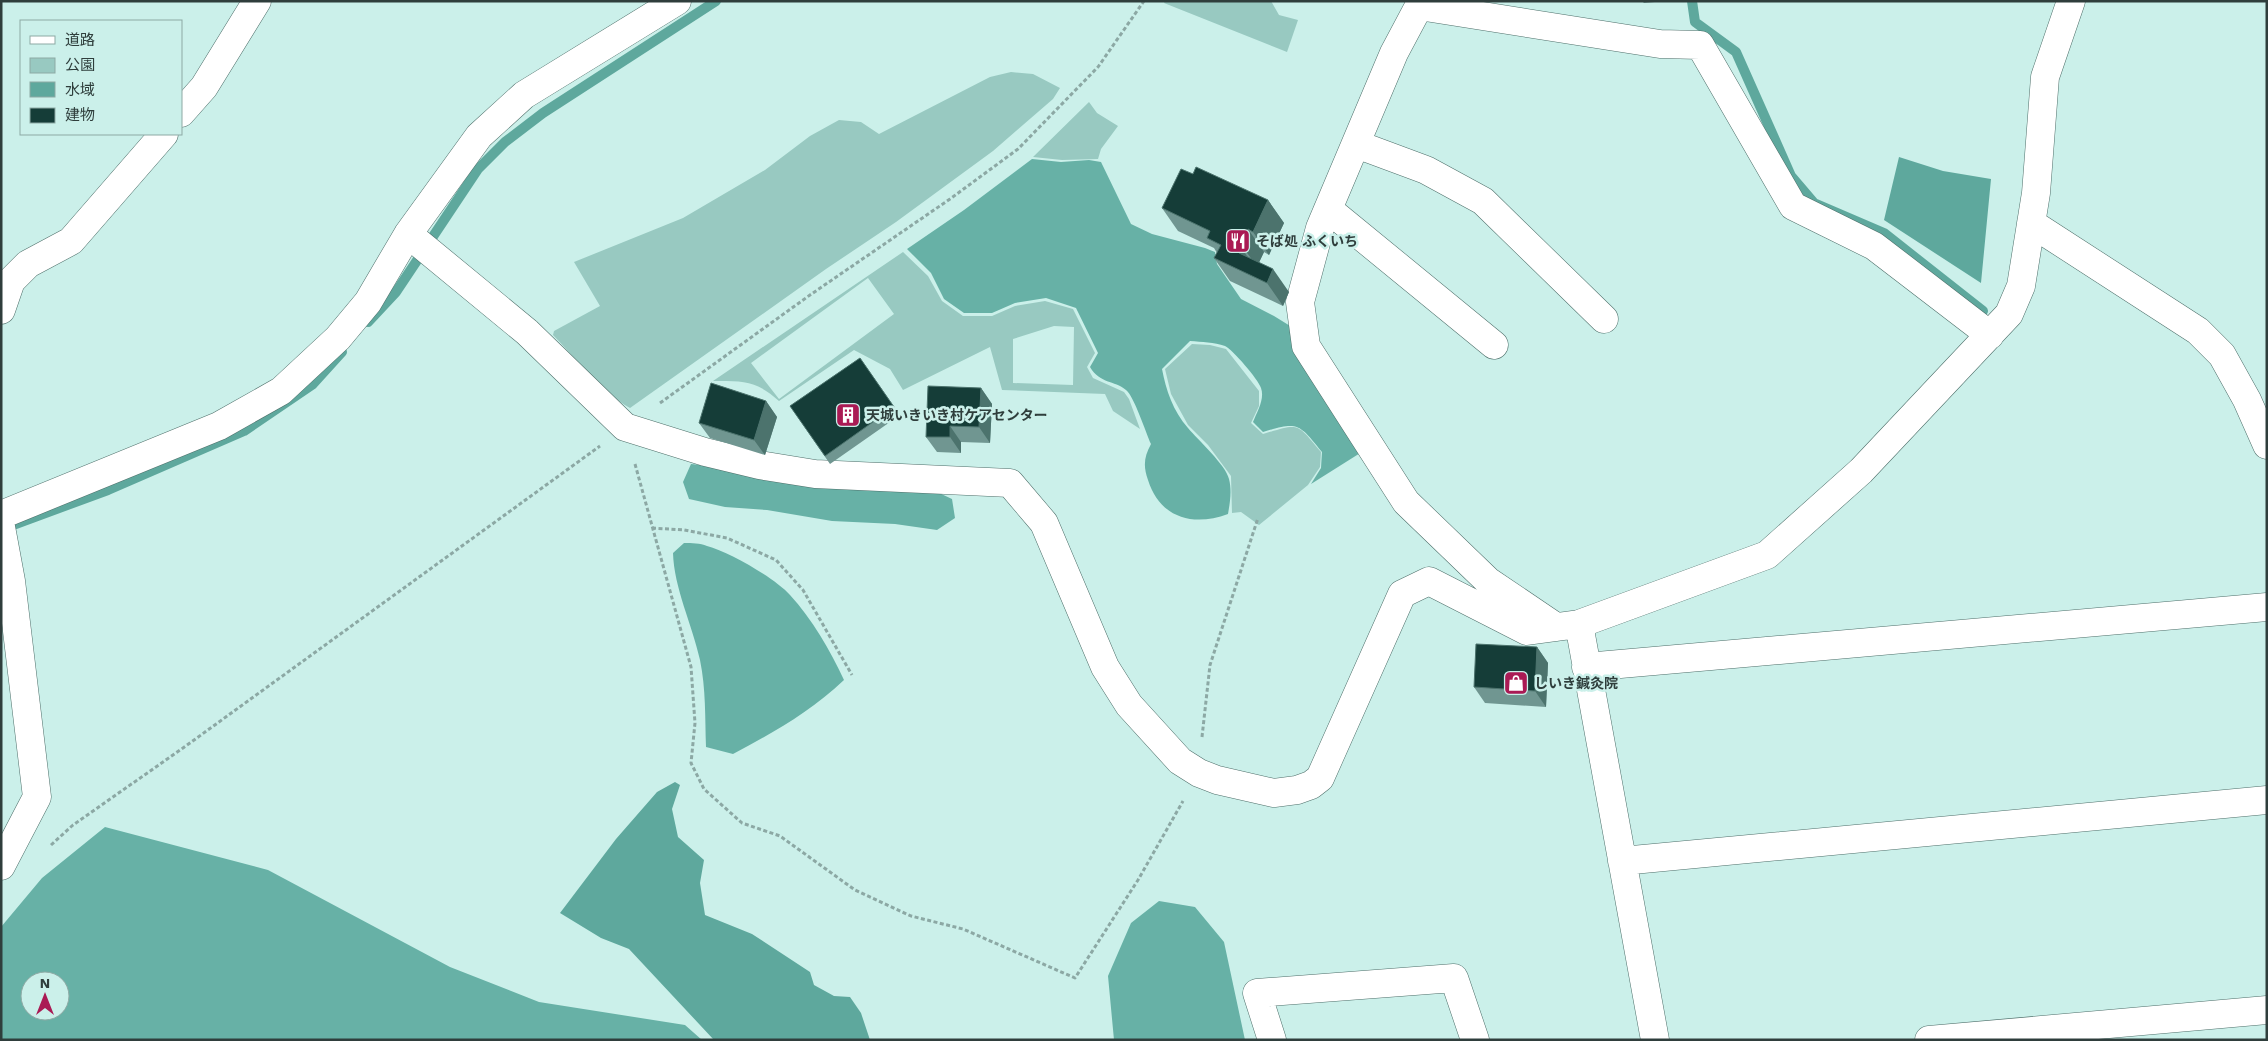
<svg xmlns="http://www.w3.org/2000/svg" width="2268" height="1041" viewBox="0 0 2268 1041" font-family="'Work Sans','Noto Sans JP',sans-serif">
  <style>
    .green { fill: #98c9c1; fill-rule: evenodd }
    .forest { fill: #67b1a6; fill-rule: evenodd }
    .water { fill: #5ea89d }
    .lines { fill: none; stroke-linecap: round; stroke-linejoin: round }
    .stream { stroke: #5ea89d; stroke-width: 10 }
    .minor-casing { stroke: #4e6f6a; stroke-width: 29 }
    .path { stroke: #8ca8a4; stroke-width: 3; stroke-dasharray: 4 2.5; stroke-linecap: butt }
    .minor { stroke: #fff; stroke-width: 28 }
    .wall { fill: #709691 }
    .shaded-wall { fill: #4c736d }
    .building { fill: #153d38; stroke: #4c736d }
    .labels { text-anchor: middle; stroke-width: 5; stroke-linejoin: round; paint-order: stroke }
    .poi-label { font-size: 14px; font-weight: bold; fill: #2f3e3c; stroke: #cbf0ea; text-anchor: start }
  </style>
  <rect width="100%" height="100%" fill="#cbf0ea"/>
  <path class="green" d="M1165 1H1271L1279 15 1298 20 1287 52 1164 3Z
    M1011 72 1033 74 1060 88 1053 99 993 151 896 222 826 269 630 408C600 391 577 360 553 335L554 331 600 306 574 262 683 218 765 170 810 136 839 120 861 122 879 134 990 77Z
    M1089 102 1097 113 1118 126 1101 149 1098 159 1062 160 1033 157Z
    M903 252 928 276 942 301 963 316H992L1015 306 1045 301 1073 309 1095 353 1087 367 1093 378 1124 392 1129 399 1140 429 1113 411 1105 394 1002 390 990 347 903 390 890 369 854 350 779 401C756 380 742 381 713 381ZM868 278 894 314 779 399 751 363ZM1054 326 1074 327 1073 385 1013 383V339Z
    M1192 344 1210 345 1226 349 1259 391V406L1251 423 1263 434C1300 423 1296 422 1321 452L1320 467 1308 485 1259 525 1241 512 1232 513 1231 476 1208 445 1188 425 1171 394 1165 369Z"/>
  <path class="forest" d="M1032 159 1061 162 1089 160 1101 162 1131 224 1152 234 1205 248 1215 252 1217 264 1241 299 1274 316 1295 329 1365 450 1311 484 1321 468 1322 452C1299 424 1299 421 1263 432L1253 422C1257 412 1265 399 1261 388 1258 379 1233 350 1225 346 1214 342 1202 342 1190 341L1162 369C1166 390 1173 411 1188 428 1198 440 1226 465 1229 479 1232 491 1230 502 1228 514 1193 527 1160 518 1148 480 1143 466 1144 457 1151 444 1146 433 1134 396 1126 390 1114 380 1100 384 1090 367L1098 353 1076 308 1046 298 1015 303 992 313H964L944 299 931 273 907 249 964 210Z
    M691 464 937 492 952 499 955 518 937 530 895 524 832 521 767 510 725 507 689 499 683 482Z
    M684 543C692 543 700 543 707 546 729 552 775 578 790 595 812 619 830 650 844 680 809 713 774 732 733 754L706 747C705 718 706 689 700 660 692 624 674 588 673 553Z
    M105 827 268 870 450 967 539 1002 685 1025 702 1040H1V927L42 878ZM30 981H60V1011H30Z
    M1159 901 1195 907 1224 942 1245 1040H1114L1108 976 1131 923Z"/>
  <path class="water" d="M1899 157 1943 171 1991 179 1981 283 1884 220Z
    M675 782 680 785 672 809 678 837 704 860 700 883 705 915 752 934 810 972 814 985 834 996 850 997 861 1013 870 1040H714L629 949 601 938 560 913 616 839 657 792Z"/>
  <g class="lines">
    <path class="stream" d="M1692 1 1695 22 1736 52 1791 176 1814 203 1884 233 1983 311
      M368 322 396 292 478 169 505 142 543 113 716 1
      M13 525 108 490 244 431 313 384 342 352"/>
    <defs>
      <path id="minor" d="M1419 6 1394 53 1320 228 1300 302 1306 346 1406 502 1488 581 1556 627
        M1419 6 1660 44 1700 45 1793 206 1874 246 1990 335
        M181 113 204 87 257 1
        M1356 144 1426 170 1483 201 1604 319
        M1328 209 1494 345
        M2031 223 2198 331 2222 355 2247 400 2267 445
        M408 234 527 332 625 427 705 452 759 465 815 474 1010 483 1044 523 1105 667 1129 705 1180 761 1199 773 1217 780 1274 793 1297 790 1311 785 1320 778 1402 594 1429 581 1527 631 1579 624 1767 555 1861 471 2009 314 2021 286 2036 193 2045 77 2071 1
        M1 310 11 281 28 264 71 241 164 134
        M1 515 219 426 281 391 338 338 368 302 408 234 479 136 524 95 677 1
        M1 527 11 581 37 797 1 866
        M1579 624 1655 1040
        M1586 667 2267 607
        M1622 861 2267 800
        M1272 1040 1257 993 1454 978 1475 1040
        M1929 1040 2267 1010"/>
    </defs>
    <use href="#minor" class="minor-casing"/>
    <path class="path" d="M660 403 810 295 950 199 1018 149 1098 67 1144 1
      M635 464 691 667 695 723 691 763 704 789 742 823 780 836 855 890 911 916 963 929 1075 978 1138 880 1183 801
      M652 528 684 530 727 538 776 560 803 590 852 675
      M1202 737 1210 665 1258 518
      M51 845 73 825 183 748 600 446"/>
    <use href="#minor" class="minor"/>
  </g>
  <path class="wall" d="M1642 1H1665L1644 3Z
    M1193 174 1268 200 1284 223 1269 255 1264 252 1259 262 1289 292 1283 306 1230 281 1214 258 1217 253 1214 248 1178 231 1162 208Z
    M860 358 900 415 830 464 790 406Z
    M981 388 992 404 990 443 961 442V453L937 452 926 437Z
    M766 401 777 417 765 455 710 438 699 423Z
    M1537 647 1548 663 1546 707 1485 703 1474 687Z"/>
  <path class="shaded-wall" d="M1268 200 1284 223 1269 255 1253 232Z
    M1248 229 1264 252 1257 267 1241 244Z
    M1238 243 1254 266 1239 253Z
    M1273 269 1289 292 1283 306 1267 283Z
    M981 388 992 404 990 443 979 427Z
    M766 401 777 417 765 455 754 440Z
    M950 426 961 442V453L950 437Z
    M1537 647 1548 663 1546 707 1535 691Z"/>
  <path class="building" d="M1196 167 1268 200 1253 232 1248 229 1241 244 1238 243 1239 253 1273 269 1267 283 1214 258 1221 245 1207 238 1210 231 1162 208 1181 169 1193 174Z
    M860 358 894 407 825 456 790 406Z
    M711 383 766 401 754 440 699 423Z
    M928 386 981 388 979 427 950 426V437H926Z
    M1476 644 1537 647 1535 691 1474 687Z"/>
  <defs>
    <symbol id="restaurant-square" viewBox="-11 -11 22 22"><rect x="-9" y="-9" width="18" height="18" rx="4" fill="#aa1a54" stroke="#cbf0ea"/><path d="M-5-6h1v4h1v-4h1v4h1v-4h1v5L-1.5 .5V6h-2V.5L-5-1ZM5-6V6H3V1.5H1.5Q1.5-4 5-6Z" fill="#fff"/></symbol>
    <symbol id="building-square" viewBox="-11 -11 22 22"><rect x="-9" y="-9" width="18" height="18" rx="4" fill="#aa1a54" stroke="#cbf0ea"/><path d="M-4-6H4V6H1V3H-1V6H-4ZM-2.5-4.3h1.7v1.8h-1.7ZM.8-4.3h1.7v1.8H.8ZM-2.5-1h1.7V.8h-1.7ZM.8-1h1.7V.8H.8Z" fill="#fff"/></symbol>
    <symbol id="shop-square" viewBox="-11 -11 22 22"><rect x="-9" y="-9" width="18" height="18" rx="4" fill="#aa1a54" stroke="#cbf0ea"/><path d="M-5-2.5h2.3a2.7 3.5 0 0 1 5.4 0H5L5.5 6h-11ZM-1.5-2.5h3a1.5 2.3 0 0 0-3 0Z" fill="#fff"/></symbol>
  </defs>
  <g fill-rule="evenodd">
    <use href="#restaurant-square" x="1224" y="227" width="28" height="28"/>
    <use href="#building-square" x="834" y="401" width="28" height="28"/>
    <use href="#shop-square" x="1502" y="669" width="28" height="28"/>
  </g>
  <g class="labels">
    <g class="poi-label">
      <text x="1256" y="246">そば処 ふくいち</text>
      <text x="866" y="420">天城いきいき村ケアセンター</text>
      <text x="1534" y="688">しいき鍼灸院</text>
    </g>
  </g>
  <rect width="2268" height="1041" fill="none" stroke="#2f3e3c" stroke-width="5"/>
  <rect x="20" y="20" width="162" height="115" fill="#cbf0ea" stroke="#8da9a4"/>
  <rect x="30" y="36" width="25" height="8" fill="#ffffff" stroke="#8da9a4"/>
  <text x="65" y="45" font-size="15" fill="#2f3e3c">道路</text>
  <rect x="30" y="58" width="25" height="15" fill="#98c9c1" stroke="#8da9a4"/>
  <text x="65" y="70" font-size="15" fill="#2f3e3c">公園</text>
  <rect x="30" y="82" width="25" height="15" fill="#5ea89d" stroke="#8da9a4"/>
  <text x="65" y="95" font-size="15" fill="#2f3e3c">水域</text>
  <rect x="30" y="108" width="25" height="15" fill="#153d38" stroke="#8da9a4"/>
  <text x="65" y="120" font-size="15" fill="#2f3e3c">建物</text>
  <g transform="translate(45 996)"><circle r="24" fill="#cbf0ea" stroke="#8da9a4"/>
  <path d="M0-4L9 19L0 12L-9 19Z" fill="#aa1a54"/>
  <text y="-8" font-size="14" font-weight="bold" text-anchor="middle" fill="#2f3e3c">N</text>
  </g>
</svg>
